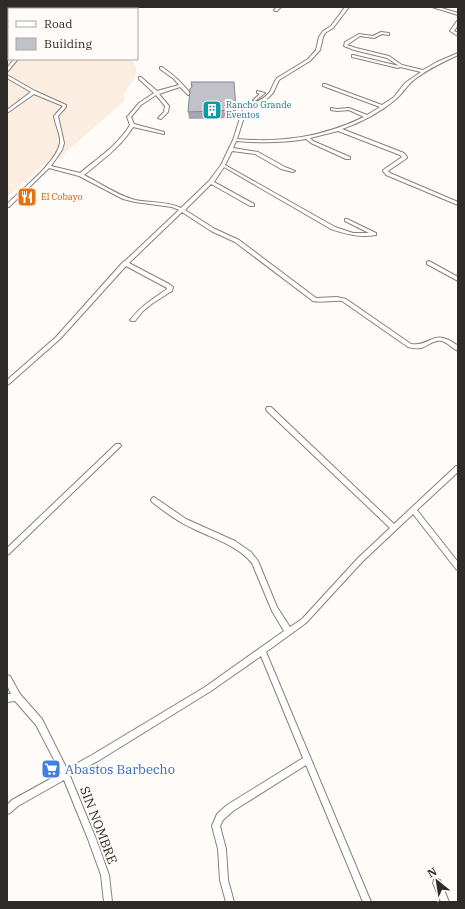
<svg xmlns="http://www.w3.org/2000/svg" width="465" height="909" viewBox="0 0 465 909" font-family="'IBM Plex Serif',serif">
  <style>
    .built { fill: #fbede0 }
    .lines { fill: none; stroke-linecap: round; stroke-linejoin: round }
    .minor-casing { stroke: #88807a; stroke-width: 2 }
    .minor { fill: #fff; fill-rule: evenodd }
    .wall { fill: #a6a6ae }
    .building { fill: #c1c1ca; stroke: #87878d }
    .labels { text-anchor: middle; stroke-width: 4; stroke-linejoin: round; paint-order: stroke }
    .far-culture-label { font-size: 9px; fill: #0d838f; stroke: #fefbf8; text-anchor: start }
    .far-food-label { font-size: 9px; fill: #c56008; stroke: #fefbf8; text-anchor: start }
    .near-shop-label { font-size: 13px; fill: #366cbe; stroke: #fefbf8; text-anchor: start }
    .near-street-label { font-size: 13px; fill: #2e2b29; stroke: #fefbf8 }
  </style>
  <rect width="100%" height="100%" fill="#fefbf8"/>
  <path class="built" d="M9 39V59H130L136 66V75L124 94V101L66 152 60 159 52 157 7 197V42Z"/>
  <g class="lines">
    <defs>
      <path id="minor" d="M277 7H281L277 11H275L274 10Z
        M345 7H349L333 28 325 33 323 37 320 50 310 61 279 80 273 93 268 98 246 111 237 139C283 143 322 137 364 117L349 110 337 111 331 110V108L337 109 349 108 367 115 380 107 323 86V84H325L382 105 394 97 405 83 421 72 400 67 398 68 352 57V55H353L399 66 387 58 354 50 344 46 345 42 359 34 373 36 381 32 389 33V35L382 34 374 38 360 36 347 45 356 48 389 56 402 65 423 70 437 62 458 53V55C443 62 428 69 415 79 407 85 403 93 396 99 381 112 360 123 342 129L404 153 407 157V158L388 171 390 173 458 202V205L386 175 383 171V170L402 157 400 155 338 131 310 138 313 141 350 157V159H346L311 143 306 139C283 143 260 143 236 141L233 148 258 152 285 167 295 171 293 172 281 169 255 154 232 151 225 165 335 227 353 233H369L345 221V219H347L376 233V235C360 238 346 234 331 229L224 167 214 182 254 204V206H250L211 184 185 210 215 229 239 240 316 298 337 297 346 299 411 344C432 347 432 327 457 345L458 346V351C452 348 448 343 442 341 434 339 428 346 421 348 416 349 412 348 408 347L342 301C333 300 323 303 313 301L235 242 211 231 182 212 129 263 169 284 173 287 172 291 153 303 143 311 135 321H131L130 320 131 319C142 305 153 299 167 289V288L126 266 60 339 9 384 7 385V380L56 337 123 262 125 261 179 210 172 207 135 202 123 199 79 176 49 168 9 207H7V204C21 190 57 162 60 143 61 134 55 125 54 116L63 106 34 94 7 113V110L31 92 7 78V75L35 91 66 105V107L58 116 64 143 62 150 51 166 80 173C98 158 118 145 130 125L127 117 128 116 139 103 154 93 139 79V77H141L157 91 179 85 174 79 160 69V67H162C175 76 181 82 191 94L190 95H188L180 87 159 94 169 106 168 112 161 119 158 118 164 112 165 106 156 95 141 105 131 117 134 124 164 132V134L133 127C121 147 102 160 84 175 98 182 119 196 135 200 150 203 167 201 181 208L209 181 221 165 233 140 243 109C251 104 262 101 269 93 272 89 273 83 277 78L308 59 316 50 319 37 323 31 331 26Z
        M432 7H438L458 13V15Z
        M457 21H458V25L454 31 458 33V36L450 31Z
        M14 59H18L8 71H7V68Z
        M257 91 265 93 255 101 253 100 260 94 257 93Z
        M429 261 458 277V281L427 264V262Z
        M267 407H271L394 524 456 466H458V472L417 510 458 562V570L456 569 413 514 362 562 306 623 266 652 371 902H363L306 765 233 811 223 820 220 826 226 849 228 880 234 902H226L220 880 218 849 212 826 217 814 227 805 303 758 261 656 211 691 98 761 70 776 96 839 109 875 112 902H104L101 875 88 839 64 780 18 806 10 813 7 814V805L12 800 61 773 36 725 15 701 7 702V694H11L7 685V675L10 676 20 694 42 719 67 769 92 755 205 687 284 631 272 611 252 563C237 545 214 539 194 529 178 522 165 512 152 502L151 500 152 498 154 497 186 519 235 541 251 552 258 561 277 607 290 627 302 619 358 558 390 528 267 411 266 409Z
        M116 444H120L121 446 9 554 7 555V548Z
        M437 879 440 880 449 902H441L433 883 434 880Z"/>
    </defs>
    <use href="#minor" class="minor-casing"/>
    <use href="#minor" class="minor"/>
  </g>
  <path class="wall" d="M191 82 236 110V118L189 119 188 112 191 88Z"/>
  <path class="building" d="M191 82H234L236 110 188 112 190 89 192 87Z"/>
  <defs>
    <symbol id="building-square" viewBox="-11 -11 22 22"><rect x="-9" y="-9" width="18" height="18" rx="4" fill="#0f9aa8" stroke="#fefbf8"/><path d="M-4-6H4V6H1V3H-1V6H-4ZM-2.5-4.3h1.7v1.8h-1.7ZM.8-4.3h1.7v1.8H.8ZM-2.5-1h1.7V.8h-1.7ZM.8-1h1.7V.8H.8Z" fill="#fff"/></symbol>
    <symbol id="restaurant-square" viewBox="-11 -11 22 22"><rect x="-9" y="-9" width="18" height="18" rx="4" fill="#e8710a" stroke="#fefbf8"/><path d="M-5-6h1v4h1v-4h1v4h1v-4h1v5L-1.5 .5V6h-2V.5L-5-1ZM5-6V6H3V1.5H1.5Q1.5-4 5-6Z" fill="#fff"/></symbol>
    <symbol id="supermarket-square" viewBox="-11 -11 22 22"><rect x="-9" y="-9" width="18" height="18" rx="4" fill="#3f7fe0" stroke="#fefbf8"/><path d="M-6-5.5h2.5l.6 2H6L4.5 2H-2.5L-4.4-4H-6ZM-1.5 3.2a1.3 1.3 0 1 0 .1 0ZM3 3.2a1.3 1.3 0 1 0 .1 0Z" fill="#fff"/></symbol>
  </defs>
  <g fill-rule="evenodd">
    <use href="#building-square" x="201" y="99" width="22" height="22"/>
    <use href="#restaurant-square" x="16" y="186" width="22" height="22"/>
    <use href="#supermarket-square" x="40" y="758" width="22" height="22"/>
  </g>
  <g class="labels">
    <g class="far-culture-label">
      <text x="226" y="108">Rancho Grande<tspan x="226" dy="10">Eventos</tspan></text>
    </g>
    <g class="far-food-label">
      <text x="41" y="200">El Cobayo</text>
    </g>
    <g class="near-shop-label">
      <text x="65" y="774">Abastos Barbecho</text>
    </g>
    <g class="near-street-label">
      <text transform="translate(99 825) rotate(69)" y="5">SIN NOMBRE</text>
    </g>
  </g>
  <rect width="465" height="909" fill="none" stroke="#2e2b29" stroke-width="16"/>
  <rect x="8" y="8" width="130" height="52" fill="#fefbf8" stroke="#aba8a5"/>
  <rect x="16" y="21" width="20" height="6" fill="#ffffff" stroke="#aba8a5"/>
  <text x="44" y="28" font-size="12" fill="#2e2b29">Road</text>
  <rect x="16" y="38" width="20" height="12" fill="#c1c1ca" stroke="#aba8a5"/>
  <text x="44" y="48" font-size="12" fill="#2e2b29">Building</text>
  <g transform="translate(437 881) rotate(330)" stroke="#fefbf8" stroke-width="3" paint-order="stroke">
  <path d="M0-3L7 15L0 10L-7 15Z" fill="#2e2b29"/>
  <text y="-6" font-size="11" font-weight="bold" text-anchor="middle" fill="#2e2b29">N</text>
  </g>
</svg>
